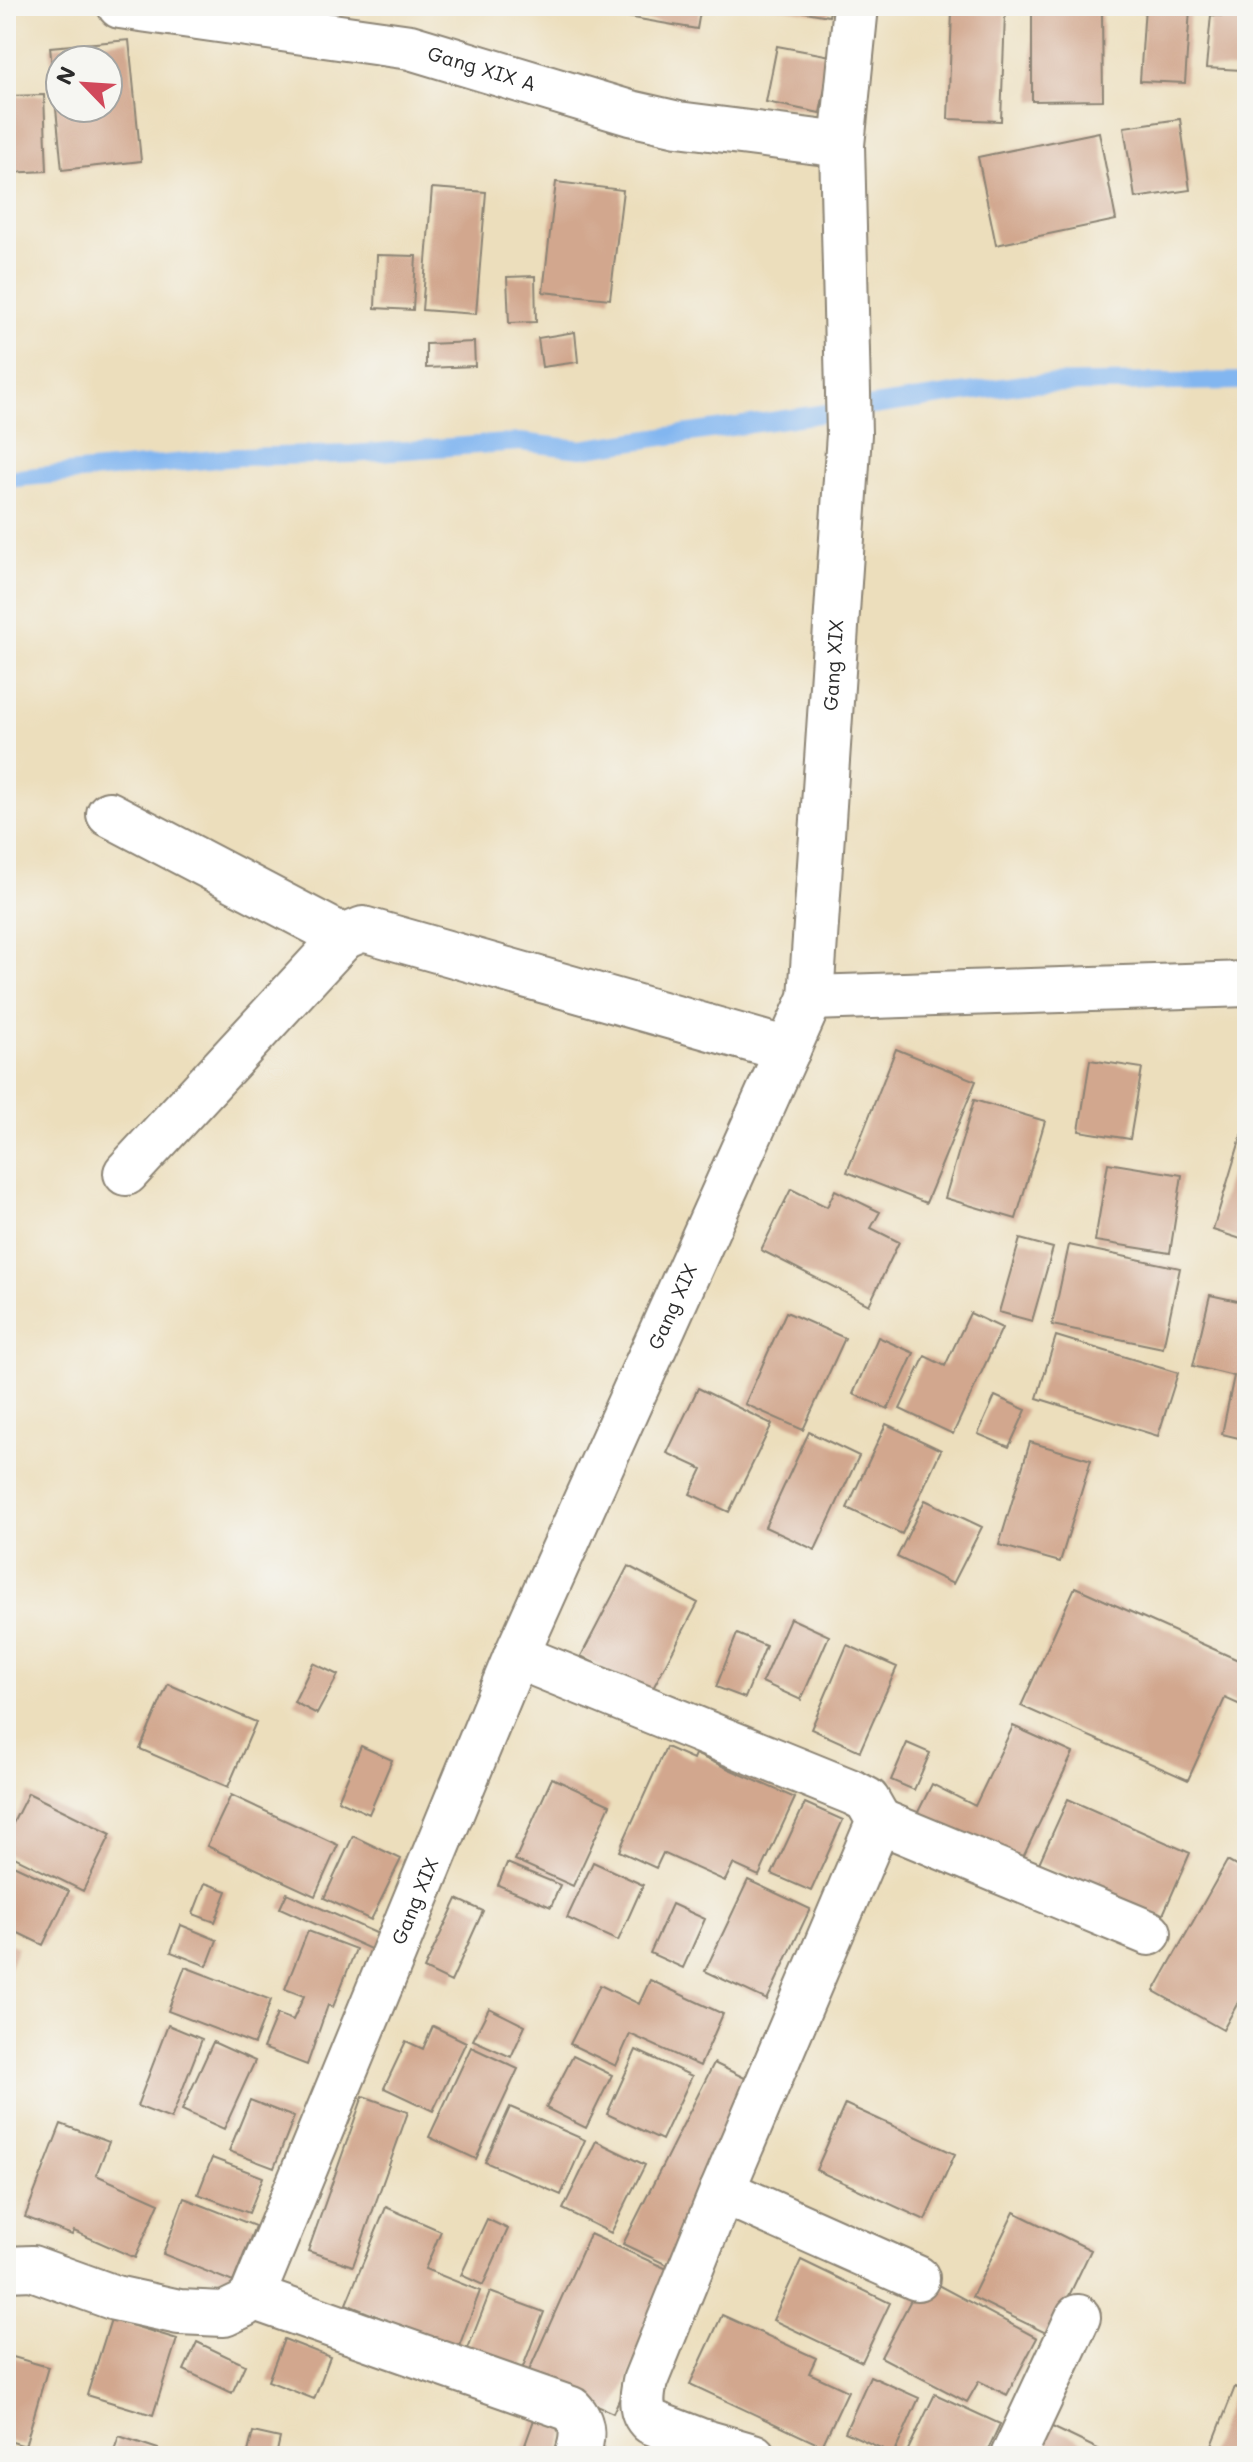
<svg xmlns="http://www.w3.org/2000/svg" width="1253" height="2462" viewBox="0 0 1253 2462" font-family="Mali,sans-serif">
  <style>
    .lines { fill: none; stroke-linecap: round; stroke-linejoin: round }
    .stream { stroke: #82b6f0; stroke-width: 18 }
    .building { fill: #d2a78e; fill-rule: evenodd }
    .street-casing { stroke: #8c8474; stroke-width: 48 }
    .street { stroke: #fff; stroke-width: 44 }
    .labels { text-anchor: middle; stroke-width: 8; stroke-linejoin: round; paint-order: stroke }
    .street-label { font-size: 20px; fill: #2b2b2b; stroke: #f6f6f2 }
  </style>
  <rect width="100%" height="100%" fill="#f6f6f2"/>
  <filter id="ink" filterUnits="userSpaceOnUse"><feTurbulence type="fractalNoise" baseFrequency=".0125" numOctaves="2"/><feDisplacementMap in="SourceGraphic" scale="16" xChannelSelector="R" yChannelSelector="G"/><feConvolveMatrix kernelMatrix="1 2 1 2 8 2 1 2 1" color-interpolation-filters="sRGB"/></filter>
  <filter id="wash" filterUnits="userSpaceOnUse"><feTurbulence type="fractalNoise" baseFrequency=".006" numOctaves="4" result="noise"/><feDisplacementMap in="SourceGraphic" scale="32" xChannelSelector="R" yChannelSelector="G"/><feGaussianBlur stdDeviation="1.8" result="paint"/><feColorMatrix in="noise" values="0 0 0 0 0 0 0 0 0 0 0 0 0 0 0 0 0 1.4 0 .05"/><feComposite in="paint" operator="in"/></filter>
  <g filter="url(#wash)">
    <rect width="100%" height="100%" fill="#ecdebc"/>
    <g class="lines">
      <path class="stream" d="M6 479 238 457 351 454 520 442 581 449 1023 384 1247 381"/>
    </g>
    <g id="blocks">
      <path class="building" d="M629 6H701L697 29 627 17Z
        M771 6H831L829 16Z
        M1145 6 1190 9 1185 83 1140 81Z
        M952 12 1005 14 1001 121 948 119Z
        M1032 13H1102L1103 100 1032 101Z
        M1211 15 1246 17 1242 70 1206 68Z
        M129 40 141 161 62 170 50 47ZM60 60H108V108H60Z
        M777 46 831 56 820 113 766 102Z
        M44 95 47 171 6 173V96Z
        M1180 119 1190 190 1135 198 1124 127Z
        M1099 132 1116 220 996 245 978 157Z
        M556 182 623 190 610 299 543 292Z
        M432 188 486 192 476 314 422 310Z
        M377 255 416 256 413 310 375 308Z
        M535 276 536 322 509 323 507 277Z
        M575 332 578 362 542 367 538 338Z
        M474 342 475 366 426 368V344Z
        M896 1049 976 1081 926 1203 847 1172Z
        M1090 1060 1142 1068 1130 1139 1079 1131Z
        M974 1100 1045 1121 1016 1219 945 1198Z
        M1244 1127H1247V1241L1213 1230Z
        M1108 1163 1182 1175 1170 1253 1095 1241Z
        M791 1189 827 1207 835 1190 880 1212 871 1228 899 1242 869 1305 761 1250Z
        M1020 1239 1053 1248 1032 1321 999 1312Z
        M1069 1245 1180 1268 1163 1348 1052 1325Z
        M1210 1295 1247 1303V1440L1222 1434 1234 1376 1193 1366Z
        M786 1312 845 1338 803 1430 745 1404Z
        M970 1313 1002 1328 953 1434 900 1409 925 1356 945 1366Z
        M1056 1336 1178 1373 1158 1436 1037 1398Z
        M878 1337 914 1353 888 1409 853 1394Z
        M698 1388 772 1424 729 1512 690 1494 702 1469 667 1453Z
        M995 1396 1026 1410 1009 1447 978 1434Z
        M886 1424 941 1450 902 1534 847 1508Z
        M809 1432 859 1456 815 1550 765 1527Z
        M1030 1442 1091 1460 1060 1562 999 1545Z
        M925 1500 982 1527 953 1584 897 1557Z
        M628 1566 698 1603 650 1694 581 1656Z
        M1075 1587 1247 1664V1708L1225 1698 1188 1780 1021 1706Z
        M790 1618 829 1636 801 1700 762 1682Z
        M737 1634 766 1646 745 1698 716 1687Z
        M847 1645 897 1667 860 1751 811 1729Z
        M313 1663 338 1675 317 1714 294 1702Z
        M168 1684 256 1722 228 1787 140 1749Z
        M1013 1726 1073 1753 1017 1870 913 1822 932 1784 975 1806Z
        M907 1743 930 1753 914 1790 891 1780Z
        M361 1746 392 1760 369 1814 338 1800Z
        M666 1747 693 1759 695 1754 795 1798 759 1876 733 1864 725 1881 663 1853 656 1868 619 1851Z
        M552 1778 610 1805 573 1886 515 1860Z
        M28 1793 111 1834 83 1891 6 1853V1837Z
        M231 1795 338 1845 315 1896 207 1846Z
        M1068 1799 1190 1853 1162 1917 1039 1863Z
        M805 1803 843 1820 811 1891 772 1874Z
        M353 1836 401 1859 371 1920 324 1898Z
        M1227 1861 1247 1872V1986L1223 2030 1154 1991Z
        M593 1862 643 1885 618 1941 567 1918Z
        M507 1863 560 1885 551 1907 498 1885Z
        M11 1864 69 1891 43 1945 6 1927V1874Z
        M748 1880 810 1909 767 2000 705 1971Z
        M205 1883 227 1891 215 1922 193 1914Z
        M287 1893 385 1937 379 1953 280 1908Z
        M457 1899 483 1911 451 1982 424 1969Z
        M672 1904 705 1919 683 1968 650 1953Z
        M181 1925 217 1940 207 1966 171 1952Z
        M308 1931 356 1949 333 2007 328 2005 307 2065 263 2048 277 2014 293 2020 304 1996 285 1989Z
        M6 1942 18 1947 6 1976Z
        M185 1967 271 2000 254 2044 168 2011Z
        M650 1980 723 2014 700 2066 630 2034 616 2066 570 2044 600 1985 639 2004Z
        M489 2008 525 2026 511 2057 473 2040Z
        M168 2025 202 2039 171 2119 137 2106Z
        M433 2026 466 2042 433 2111 384 2088 406 2041 423 2049Z
        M213 2042 255 2061 224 2129 182 2110Z
        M471 2047 518 2069 476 2159 429 2137Z
        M636 2050 692 2076 662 2140 607 2114Z
        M573 2056 612 2075 586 2128 546 2108Z
        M714 2063 757 2084 667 2265 623 2244Z
        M363 2096 408 2112 353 2266 308 2251Z
        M250 2100 294 2117 274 2168 229 2151Z
        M845 2104 955 2154 925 2220 816 2170Z
        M510 2107 585 2140 561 2195 485 2162Z
        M61 2124 109 2142 96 2175 159 2203 135 2258 74 2231 72 2235 25 2217Z
        M596 2141 645 2165 611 2233 563 2209Z
        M212 2158 263 2177 249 2213 198 2194Z
        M184 2198 255 2226 233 2282 163 2254Z
        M386 2207 441 2231 425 2269 480 2291 458 2349 346 2304Z
        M1014 2212 1091 2250 1050 2335 972 2297Z
        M487 2219 508 2229 483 2285 461 2275Z
        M590 2234 676 2273 613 2413 527 2375Z
        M801 2260 890 2303 862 2362 773 2320Z
        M923 2277 1037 2338 1007 2395 979 2381 967 2402 881 2357Z
        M490 2292 544 2312 521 2372 467 2351Z
        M722 2315 816 2358 809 2373 848 2391 822 2446 690 2384Z
        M111 2319 177 2339 153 2415 87 2395Z
        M284 2339 330 2357 314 2399 268 2381Z
        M197 2342 245 2365 232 2393 184 2370Z
        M6 2355 48 2367 25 2446 6 2440Z
        M870 2376 919 2398 894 2454 845 2432Z
        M1235 2387 1247 2392V2456H1208Z
        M935 2394 1000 2424 985 2456H905Z
        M539 2406 571 2417 558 2456H521Z
        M1046 2424 1100 2450 1097 2456H1030Z
        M253 2432 280 2438 276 2456H247Z
        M119 2436 158 2449 156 2456H112Z"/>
    </g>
  </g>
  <g filter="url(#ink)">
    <use href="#blocks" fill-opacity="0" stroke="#8c8474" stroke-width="2"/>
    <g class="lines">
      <defs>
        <g id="street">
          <path id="s1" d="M120 6 410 47 630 113 678 124 842 145"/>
          <path d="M109 814 344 937"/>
          <path d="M811 998 1247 984"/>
          <path d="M126 1173 344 937 363 929 788 1050"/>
          <path d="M516 1656 854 1793 867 1800 879 1821 722 2191 645 2381C642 2396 639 2411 651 2422L698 2440 753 2456"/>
          <path d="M879 1821 1149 1933"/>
          <path d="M722 2191 917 2278"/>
          <path id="s2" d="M6 2269 32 2268 115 2298 179 2312 224 2314 243 2305 252 2297 516 1656 811 998 849 434 842 145 856 6"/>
          <path d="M252 2297 571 2409C585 2423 583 2439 577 2456"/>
          <path d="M1013 2456 1078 2317"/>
        </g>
      </defs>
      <use href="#street" class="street-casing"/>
      <use href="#street" class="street"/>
    </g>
  </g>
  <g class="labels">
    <g class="street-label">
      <text dy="7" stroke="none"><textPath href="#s1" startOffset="368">Gang XIX A</textPath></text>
      <text dy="7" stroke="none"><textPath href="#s2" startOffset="2006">Gang XIX</textPath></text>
      <text dy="7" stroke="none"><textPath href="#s2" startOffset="1334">Gang XIX</textPath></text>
      <text dy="7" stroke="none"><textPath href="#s2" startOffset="686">Gang XIX</textPath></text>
    </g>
  </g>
  <rect width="1253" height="2462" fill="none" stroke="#f6f6f2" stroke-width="32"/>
  <g transform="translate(84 84) rotate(295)"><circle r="38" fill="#f6f6f2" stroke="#a5a5a2" stroke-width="2"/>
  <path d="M0-6L14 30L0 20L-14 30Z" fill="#d1495b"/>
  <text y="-12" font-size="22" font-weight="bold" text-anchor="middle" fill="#2b2b2b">N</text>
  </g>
</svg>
